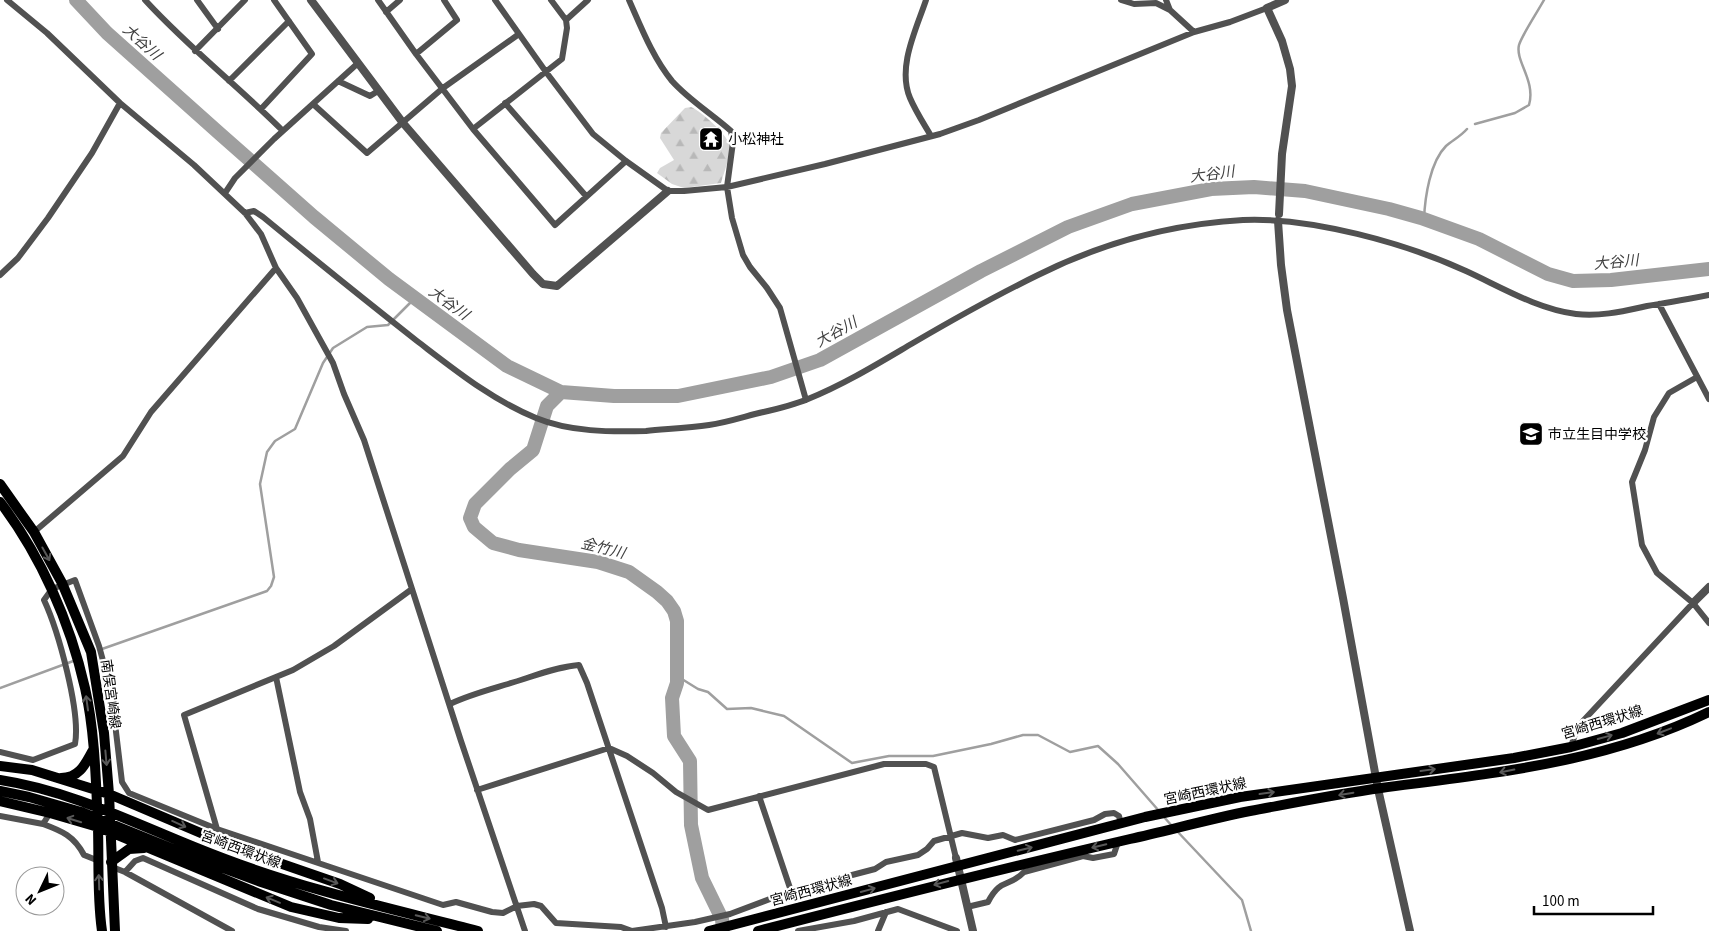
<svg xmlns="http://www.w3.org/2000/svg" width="1709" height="931" viewBox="0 0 1709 931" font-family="'Source Sans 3','Noto Sans JP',sans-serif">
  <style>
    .forest { fill: url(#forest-firs) }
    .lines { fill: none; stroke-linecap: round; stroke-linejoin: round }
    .stream { stroke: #9f9f9f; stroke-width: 2.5 }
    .river { stroke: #9f9f9f; stroke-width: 14 }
    .minor { stroke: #515151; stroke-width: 6 }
    .tertiary { stroke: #515151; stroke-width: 8 }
    .primary { stroke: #000; stroke-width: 10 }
    .oneway { stroke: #595959 }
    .labels { text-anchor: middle; stroke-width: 4.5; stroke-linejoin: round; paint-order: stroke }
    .poi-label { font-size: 14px; fill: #000; stroke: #fff; text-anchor: start }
    .street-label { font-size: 14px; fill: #000; stroke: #fff }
    .water-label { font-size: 15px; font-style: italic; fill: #404040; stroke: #fff }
  </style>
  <defs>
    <pattern id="forest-firs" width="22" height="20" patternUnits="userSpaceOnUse" patternTransform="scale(1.25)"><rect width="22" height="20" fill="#d8d8d8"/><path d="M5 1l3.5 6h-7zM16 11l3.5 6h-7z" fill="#b8b8b8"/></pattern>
  </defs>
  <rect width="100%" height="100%" fill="#fff"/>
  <path class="forest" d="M691 107C701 111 730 137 730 147 730 158 724 172 721 183L684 188 672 184 657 173 660 168 674 160 660 138 661 133 685 108Z"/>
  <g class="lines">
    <path class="stream" d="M1475 124 1515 113 1529 105C1536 81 1515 61 1519 45 1522 35 1538 11 1544 0
      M1424 219C1425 197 1430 162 1446 146 1453 140 1461 136 1467 129
      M102 649 267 591 271 586 274 577 260 484 267 452 275 441 295 429 323 363 333 348 367 327 388 325 415 298
      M677 676 698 689 708 692 727 709 751 708 784 716 852 763 889 756H933L991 744 1023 735H1038L1070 752 1098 746 1118 764 1159 811
      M0 688 76 660
      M1164 817 1172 826
      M1176 830 1242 900 1251 931"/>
    <path class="river" d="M76 0 107 33 219 133 314 217 389 279 507 366 561 392 614 396H678L771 377 820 360 981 271 1068 227 1132 204 1211 189 1254 187 1305 191 1389 209 1421 218 1479 239 1548 274 1573 281 1611 280 1709 269
      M561 392 547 406 533 450 510 469 475 504 470 518 474 527 493 543 519 550 598 562 629 572 657 592 667 601 674 611 677 621V683L672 698 674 736 690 761 691 825 702 878 722 919 723 931"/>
    <path class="minor" d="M7 0 47 33 120 103 194 165 245 213 261 234 276 268 297 298 333 363 344 394 364 440 461 741 525 931
      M145 0C188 47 238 86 283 131
      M197 0 218 29
      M378 0 416 54 473 129 555 225 626 161
      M495 0 546 72 593 134 626 161 668 191H684L727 187 825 164 940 134 979 120 1194 32 1230 22 1267 8
      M629 0C641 27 653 58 672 81 689 100 712 114 731 131L733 142 727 187 732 218 743 255 750 267 767 288 780 308 806 400
      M926 0C916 30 897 67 910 98 916 112 924 124 931 136
      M1121 0 1134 4 1156 3 1170 10 1194 32
      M1166 0 1170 10
      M386 12 400 0
      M566 20 588 0
      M195 51 245 0
      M416 54 457 20 444 0
      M229 81 289 21
      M338 81 370 96 378 91
      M505 103 586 196
      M313 104 367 153 443 88 519 34
      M261 109 312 54 274 0
      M473 129 562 59 567 28 566 20 551 0
      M225 193 235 178 274 139 357 64
      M245 213 254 211 263 217C314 259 365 300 417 341 455 370 492 400 536 418 570 432 610 432 646 431 666 429 688 428 709 425 724 423 740 418 755 414 773 410 791 406 808 399 845 384 879 363 913 343 954 319 995 296 1038 275 1102 243 1172 224 1243 220 1311 217 1405 243 1466 271 1501 287 1537 309 1576 314 1600 317 1624 311 1647 306 1667 303 1688 299 1709 295
      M0 275 18 258 48 218 92 153 120 103
      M1659 304 1709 399
      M1697 377 1669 393 1654 417 1645 450 1632 482 1642 545 1657 573 1693 603 1709 623
      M34 532 123 456 151 412 276 268
      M276 677 300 792 310 819 318 862
      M450 704C469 695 488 690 508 684 532 677 555 667 579 665L587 683 662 908 666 927
      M1571 747 1575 734 1583 721 1693 603
      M0 752 33 760 75 744C81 712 58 630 44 600L52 589 75 580 99 646 111 690 122 782 129 793 217 829 443 905 456 902 492 912 503 913 517 906 534 904 541 906 556 923 621 927 632 931 695 922 730 914 791 891 875 869 886 862 918 855 927 849 934 841 962 833 988 838 1003 835 1015 840 1094 820 1105 814 1114 813 1119 816 1121 824
      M477 790 609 748 627 756 653 773 676 792 708 810 884 764H926L934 767 956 858
      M759 796 791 891
      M0 816 43 824 50 813
      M43 824C62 831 74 836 84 855L99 861
      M217 829 184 715 293 670 334 646 412 589
      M112 867 125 872 232 931
      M125 872 135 861 143 858 258 909 319 927 346 931
      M967 907 988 902C1001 877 1009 888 1024 872L1083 856 1093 858 1114 854 1118 842
      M798 931 854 921 898 909 957 931
      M878 931 886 912"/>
    <path class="tertiary" d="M311 0 403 123 533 274 543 284 557 286 668 191
      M1279 214 1282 154 1292 86 1290 69 1282 41 1267 8 1285 0
      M1278 221 1281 265 1287 310 1343 598 1378 789 1410 931
      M1693 603 1709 587
      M956 858 973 931"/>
    <path class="primary" d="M0 484 34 532 62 583 91 652 104 733 109 794 115 931
      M0 502C41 556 70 622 85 688 95 731 96 784 98 828 99 862 97 897 102 931
      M0 766 32 770 109 794 236 848 340 884 370 898
      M61 778C79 778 85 765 93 750
      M0 780C79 792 151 832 225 859 307 890 393 909 478 931
      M0 791 29 797 81 812 175 850 261 882 331 905 437 931
      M0 801 50 813 98 827 291 907 339 918 368 919
      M111 862 129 849 144 848
      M709 931 1145 817 1240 797 1514 758 1571 747 1622 733 1709 700
      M758 931C882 899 1005 868 1130 839 1170 830 1210 819 1250 811 1293 803 1337 794 1381 788 1494 773 1604 763 1709 712"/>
  </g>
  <defs><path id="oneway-shaft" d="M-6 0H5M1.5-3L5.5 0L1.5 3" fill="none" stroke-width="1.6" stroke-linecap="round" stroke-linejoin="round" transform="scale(1.25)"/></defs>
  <g class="oneway">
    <use href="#oneway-shaft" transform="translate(46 554) rotate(61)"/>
    <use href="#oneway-shaft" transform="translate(87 703) rotate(-98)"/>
    <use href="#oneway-shaft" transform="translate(1664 731) rotate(159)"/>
    <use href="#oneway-shaft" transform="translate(1605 737) rotate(-15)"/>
    <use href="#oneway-shaft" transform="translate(106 758) rotate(85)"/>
    <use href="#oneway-shaft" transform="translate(1428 770) rotate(-8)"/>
    <use href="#oneway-shaft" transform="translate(1507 771) rotate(169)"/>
    <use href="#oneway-shaft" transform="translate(1267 793) rotate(-8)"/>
    <use href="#oneway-shaft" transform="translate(1346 794) rotate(170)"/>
    <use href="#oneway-shaft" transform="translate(74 820) rotate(-163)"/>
    <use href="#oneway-shaft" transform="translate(179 824) rotate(24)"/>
    <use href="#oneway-shaft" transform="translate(1099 846) rotate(167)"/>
    <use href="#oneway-shaft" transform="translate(1025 849) rotate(-14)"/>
    <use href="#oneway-shaft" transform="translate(331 881) rotate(20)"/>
    <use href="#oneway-shaft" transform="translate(99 882) rotate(-92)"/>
    <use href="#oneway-shaft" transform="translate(941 883) rotate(165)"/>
    <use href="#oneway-shaft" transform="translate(868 890) rotate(-15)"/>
    <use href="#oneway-shaft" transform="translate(273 900) rotate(-158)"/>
    <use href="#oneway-shaft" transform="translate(423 917) rotate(14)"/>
  </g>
  <defs>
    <symbol id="temple-square" viewBox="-11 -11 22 22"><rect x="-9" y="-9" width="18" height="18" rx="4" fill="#000" stroke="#fff"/><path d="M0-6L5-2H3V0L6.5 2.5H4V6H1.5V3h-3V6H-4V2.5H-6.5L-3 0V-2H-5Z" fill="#fff"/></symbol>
    <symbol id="school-square" viewBox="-11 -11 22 22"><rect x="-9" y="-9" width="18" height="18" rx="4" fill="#000" stroke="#fff"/><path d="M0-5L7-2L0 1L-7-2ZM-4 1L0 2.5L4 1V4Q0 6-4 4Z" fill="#fff"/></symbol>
  </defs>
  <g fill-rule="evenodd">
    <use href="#temple-square" x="697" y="125" width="28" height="28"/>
    <use href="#school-square" x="1517" y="420" width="28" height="28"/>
  </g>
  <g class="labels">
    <g class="poi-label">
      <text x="728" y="144">小松神社</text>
      <text x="1548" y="439">市立生目中学校</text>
    </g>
    <g class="street-label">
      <text transform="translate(111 694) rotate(82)" y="5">南俣宮崎線</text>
      <text transform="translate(1602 722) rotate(-17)" y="5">宮崎西環状線</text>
      <text transform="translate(1205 791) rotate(-12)" y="5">宮崎西環状線</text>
      <text transform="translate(241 849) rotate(20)" y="5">宮崎西環状線</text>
      <text transform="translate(811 890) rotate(-15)" y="5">宮崎西環状線</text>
    </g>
    <g class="water-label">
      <text transform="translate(142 42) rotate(42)" y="5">大谷川</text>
      <text transform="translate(1212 174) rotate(-7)" y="5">大谷川</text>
      <text transform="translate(1616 262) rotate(-5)" y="5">大谷川</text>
      <text transform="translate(449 303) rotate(36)" y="5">大谷川</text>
      <text transform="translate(836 332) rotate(-29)" y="5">大谷川</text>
      <text transform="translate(603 548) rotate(14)" y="5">金竹川</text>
    </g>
  </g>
  <g transform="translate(40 891) rotate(227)"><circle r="24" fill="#ffffff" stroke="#999999"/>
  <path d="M0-4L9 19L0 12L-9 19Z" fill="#000000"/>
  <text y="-8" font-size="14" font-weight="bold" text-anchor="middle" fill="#000000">N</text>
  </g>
  <path d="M1534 906v8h119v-8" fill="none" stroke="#000000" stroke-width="2.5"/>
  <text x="1542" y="906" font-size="15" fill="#000000" stroke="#ffffff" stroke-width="4" paint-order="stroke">100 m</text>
</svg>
